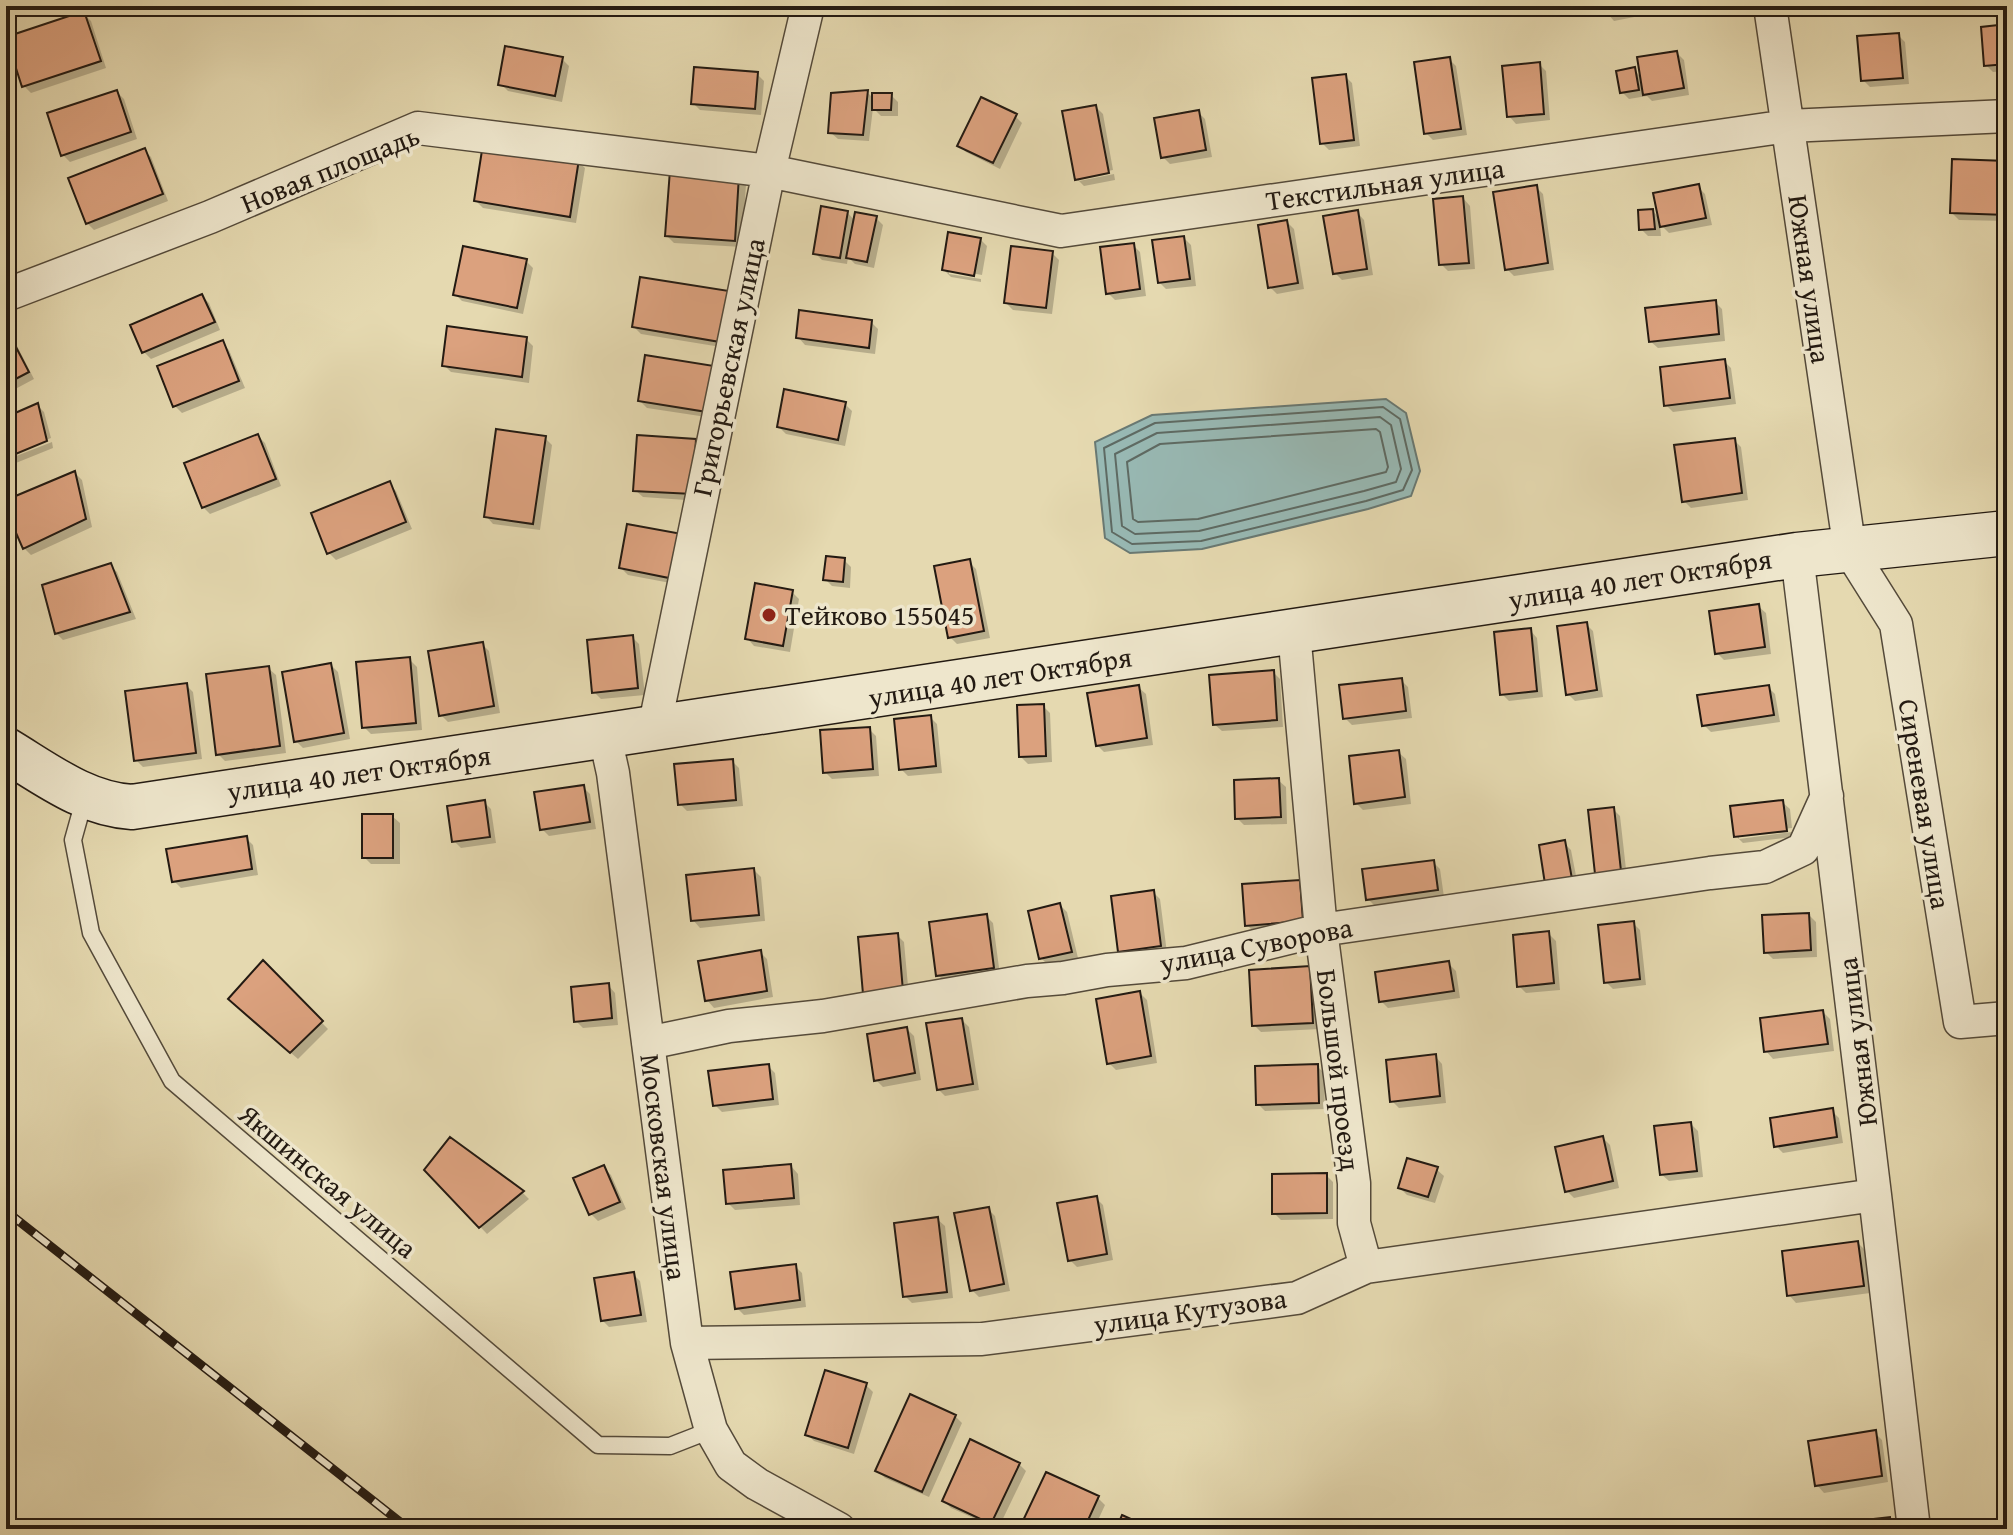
<svg xmlns="http://www.w3.org/2000/svg" width="2013" height="1535" viewBox="0 0 2013 1535" font-family="'Gentium Book Plus',serif">
  <style>
    .water { fill: #98b9b4; stroke: #697973; stroke-width: 2 }
    .shadow { fill: #0003 }
    .lines { fill: none; stroke-linecap: round; stroke-linejoin: round }
    .shore { stroke: #5e6a63; stroke-width: 2 }
    .building { fill: #dba17e; stroke: #231a12; stroke-width: 2 }
    .lane-casing { stroke: #544a3a; stroke-width: 19 }
    .street-casing { stroke: #544a3a; stroke-width: 35 }
    .secondary-casing { stroke: #231a12; stroke-width: 47 }
    .lane { stroke: #eee6cc; stroke-width: 16 }
    .street { stroke: #eee6cc; stroke-width: 32 }
    .secondary { stroke: #eee6cc; stroke-width: 44 }
    .rail-casing { stroke: #231a12; stroke-width: 9 }
    .rail { stroke: #eee6cc; stroke-width: 6; stroke-dasharray: 18; stroke-linecap: butt }
    .poi-dot { fill: #8f2418; stroke: #eee6cc; stroke-width: 3 }
    .labels { text-anchor: middle; stroke-width: 7; stroke-linejoin: round; paint-order: stroke }
    .street-label { font-size: 28px; fill: #231a12; stroke: #eee6cc }
    .poi-label { font-size: 28px; fill: #231a12; stroke: #eee6cc; text-anchor: start }
  </style>
  <rect width="100%" height="100%" fill="#e5d9b0"/>
  <filter id="stains"><feTurbulence type="fractalNoise" baseFrequency=".0025" numOctaves="4"/><feColorMatrix values="0 0 0 0 .2 0 0 0 0 .09 0 0 0 0 .02 0 0 0 .5 -.17"/></filter>
  <radialGradient id="worn" r=".72"><stop offset=".6" stop-color="#630" stop-opacity="0"/><stop offset="1" stop-color="#630" stop-opacity=".3"/></radialGradient>
  <path class="water" d="M1386 399 1406 413 1420 471 1411 496 1368 509 1202 549 1130 553 1105 538 1095 442 1152 415Z"/>
  <path class="shadow" d="M1605 6H1679L1680 8 1614 21 1607 13Z
    M84 14 91 21 106 68 31 93 24 86Z
    M2007 26V71L1993 72 1986 65Z
    M1898 35 1905 42 1909 84 1870 87 1863 80Z
    M1677 53 1684 60 1689 95 1652 101 1647 96 1629 99 1622 92 1634 70 1642 78Z
    M562 59 569 66 562 102 508 91 501 84Z
    M1449 59 1456 66 1467 135 1433 140 1426 133Z
    M1539 64 1546 71 1550 120 1516 124 1509 116Z
    M757 74 764 81 761 115 700 110 693 103Z
    M1345 76 1352 83 1360 146 1329 150 1322 143Z
    M117 92 124 99 137 139 70 162 63 155Z
    M867 92 874 99 891 95 898 102V116H881L873 108 869 141 838 139 830 132Z
    M1096 107 1103 114 1113 170 1079 177V181L1114 174 1115 180 1084 186 1077 179Z
    M1198 112 1205 119 1212 157 1170 164 1163 157Z
    M1015 116 1022 123 1000 169 966 152 959 145Z
    M144 150 151 157 168 201 94 230 87 223Z
    M578 161 585 168 576 223 483 208 476 201Z
    M2007 163V221L1959 220 1952 213Z
    M671 172 746 184 742 247 674 243 667 236Z
    M1536 187 1543 194 1554 270 1514 276 1507 269Z
    M1698 187 1705 194 1712 225 1669 233 1660 224 1661 236H1648L1641 229 1653 211 1660 219Z
    M1463 198 1470 206 1475 269 1448 271 1441 264Z
    M847 212 855 221 876 218 883 225 874 268 855 264 848 257 847 264 822 260 815 253Z
    M1357 212 1364 220 1373 275 1342 280 1335 273Z
    M1287 222 1294 229 1304 289 1277 294 1270 287Z
    M1184 238 1191 245 1196 286 1166 289 1159 282Z
    M980 239 987 246 982 275 949 269V274L981 279V282L951 277 944 270Z
    M1133 245 1140 252 1146 296 1115 300 1108 293Z
    M1052 253 1059 260 1052 314 1013 310 1006 303Z
    M526 261 533 268 523 314 462 301 455 294Z
    M202 296 209 303 220 330 151 359 144 352Z
    M735 300 727 348 641 334 634 327Z
    M1715 302 1722 309 1725 341 1658 348 1650 341Z
    M871 322 878 329 875 354 805 345 798 337Z
    M6 330 12 336 34 379 6 394Z
    M526 339 533 346 529 383 451 372 444 365Z
    M222 343 229 350 245 388 182 413 175 406Z
    M647 357 713 418 647 408 640 401Z
    M1724 361 1731 368 1736 404 1673 412 1666 405Z
    M845 404 852 411 845 446 786 434 779 427Z
    M37 405 44 412 51 438 6 456V419Z
    M258 436 265 443 281 486 210 514 203 507Z
    M545 438 552 445 540 530 493 524 486 516Z
    M1734 440 1741 447 1748 500 1691 508 1684 501Z
    M695 441 702 448 700 501 643 497 635 490Z
    M52 442 53 448 6 467V460Z
    M75 473 82 480 92 527 31 555 24 548 6 502Z
    M389 484 396 491 412 529 336 560 329 553Z
    M629 526 681 585 628 575 621 568Z
    M844 560 851 567 850 588 832 586 825 579Z
    M969 562 976 569 990 638 957 644 950 637Z
    M110 565 117 572 136 619 63 640 56 633Z
    M792 592 799 599 790 652 754 646 747 638Z
    M1758 606 1766 613 1771 654 1724 660 1717 653Z
    M1586 624 1593 631 1603 697 1575 701 1568 694Z
    M1530 630 1537 638 1543 697 1509 701 1502 694Z
    M632 637 639 644 645 695 601 699 594 692Z
    M482 644 489 651 500 713 448 722 441 715Z
    M409 659 417 667 422 730 371 734 364 727Z
    M331 665 338 672 350 739 303 748 296 741Z
    M268 668 276 675 286 753 225 761 218 754Z
    M1273 672 1280 679 1283 727 1222 731 1214 724Z
    M1401 680 1408 687 1412 718 1352 725 1345 718Z
    M186 685 193 692 202 759 143 767 136 760Z
    M1138 687 1146 694 1153 745 1104 752 1097 745Z
    M1768 687 1775 694 1780 722 1711 732 1704 725Z
    M1043 706 1050 713 1052 762 1028 764 1021 757Z
    M930 717 937 724 942 773 908 776 901 769Z
    M869 729 876 736 879 776 832 779 825 772Z
    M1398 752 1406 759 1411 804 1363 810 1356 803Z
    M732 761 739 768 743 806 687 811 680 804Z
    M1278 780 1286 787 1287 824 1244 825 1237 818Z
    M583 787 590 794 596 829 549 836 542 829Z
    M484 802 491 809 496 843 461 848 454 841Z
    M1782 802 1790 809 1792 828 1739 834V839L1792 832 1793 837 1743 843 1736 836Z
    M1613 809 1620 816 1627 878 1604 881Z
    M392 816 400 823V864H371L364 857Z
    M246 838 253 845 258 875 181 888 174 881Z
    M1564 843 1571 850 1578 886 1541 847Z
    M1433 862 1440 869 1444 897 1375 906 1368 899Z
    M754 870 761 877 765 921 700 928 693 920Z
    M1299 882 1306 889 1309 928 1254 932 1247 925Z
    M1153 892 1160 899 1167 953 1127 958 1120 951Z
    M1060 905 1067 912 1078 958 1048 965 1041 958Z
    M1809 915 1816 922 1817 957 1773 959 1766 952Z
    M986 916 993 923 1000 975 945 982 938 975Z
    M1633 923 1640 930 1646 985 1613 989 1606 982Z
    M1549 934 1556 941 1560 990 1526 993 1519 986Z
    M897 935 904 942 909 997 860 938Z
    M760 952 767 959 773 997 714 1008 707 1000Z
    M263 963 328 1029 298 1059 237 1006Z
    M1449 964 1456 971 1460 998 1388 1008 1381 1001Z
    M1309 968 1316 975 1320 1029 1261 1032 1254 1025Z
    M608 985 615 993 618 1025 583 1028 576 1021Z
    M1140 993 1147 1000 1157 1063 1116 1070 1109 1063Z
    M1823 1012 1830 1019 1834 1051 1773 1059 1766 1051Z
    M962 1020 969 1027 979 1090 945 1096 938 1089Z
    M907 1029 914 1036 921 1080 883 1087 876 1080Z
    M1435 1056 1442 1064 1446 1103 1399 1108 1392 1101Z
    M768 1066 775 1073 779 1105 722 1112 715 1105Z
    M1317 1066 1324 1073 1325 1109 1265 1111 1258 1104Z
    M1832 1111 1839 1118 1843 1143 1783 1153 1776 1146Z
    M1691 1124 1698 1131 1703 1177 1669 1181 1661 1174Z
    M1603 1138 1610 1145 1619 1188 1574 1198 1567 1191Z
    M791 1166 798 1174 800 1205 735 1210 728 1203Z
    M604 1168 611 1175 626 1209 598 1221 591 1214Z
    M1436 1169 1444 1176 1435 1203 1407 1195 1400 1188Z
    M426 1170 522 1192 529 1199 487 1234Z
    M1326 1175 1333 1182V1219L1281 1220 1274 1213Z
    M1096 1198 1103 1205 1113 1260 1077 1267 1070 1260Z
    M988 1209 995 1216 1010 1291 979 1297 972 1290Z
    M937 1219 945 1226 953 1298 912 1303 905 1296Z
    M1858 1243 1865 1250 1870 1293 1796 1303 1789 1295Z
    M795 1266 802 1273 806 1307 744 1315 737 1308Z
    M633 1274 640 1281 647 1322 609 1327 602 1320Z
    M866 1385 873 1392 854 1454 814 1441 807 1434Z
    M955 1416 962 1423 929 1497 885 1478 878 1471Z
    M1875 1433 1882 1440 1888 1482 1824 1493 1817 1485Z
    M6 1458 12 1465 6 1475Z
    M1019 1464 1026 1471 998 1529 951 1508 944 1501Z
    M1098 1498 1105 1505 1094 1529H1021Z
    M1889 1519 1896 1526 1897 1529H1823Z"/>
  <g class="lines">
    <path class="shore" d="M1383 407 1400 419 1412 470 1403 490 1366 501 1201 541 1132 544 1112 532 1104 448 1155 423Z
      M1380 417 1391 425 1401 469 1396 482 1364 491 1199 531 1135 534 1122 526 1115 454 1157 433Z
      M1376 429 1380 432 1388 467 1386 472 1198 519 1138 522 1133 519 1127 462 1160 444Z"/>
  </g>
  <path class="building" d="M1603 6H1651L1605 14Z
    M84 11 101 61 22 87 6 37Z
    M2007 24V64L1984 66 1981 27Z
    M1899 33 1903 78 1861 81 1857 36Z
    M505 46 563 57 555 96 498 85Z
    M1677 51 1684 88 1643 95 1637 57Z
    M1450 57 1461 129 1424 134 1414 62Z
    M1540 62 1544 114 1507 117 1502 66Z
    M694 67 758 72 755 109 691 104Z
    M1635 67 1639 90 1620 93 1616 71Z
    M1346 74 1354 140 1320 144 1312 78Z
    M117 90 131 132 61 156 47 113Z
    M868 90 863 135 828 133 831 93Z
    M872 93H892L891 110H872Z
    M981 97 1017 114 993 163 957 146Z
    M1096 105 1109 173 1075 180 1062 111Z
    M1199 110 1206 150 1161 158 1154 118Z
    M483 144 579 159 570 217 474 201Z
    M145 148 163 194 86 224 68 178Z
    M1952 159 2007 161V215L1950 213Z
    M670 170 739 175 735 241 665 236Z
    M1699 184 1706 218 1660 227 1653 193Z
    M1537 185 1548 263 1505 270 1493 192Z
    M1463 196 1469 263 1439 265 1433 199Z
    M821 206 848 211 840 258 813 254Z
    M1653 209 1655 229 1639 230 1638 210Z
    M1358 210 1367 269 1333 274 1323 216Z
    M855 212 877 216 867 262 846 258Z
    M1287 220 1298 283 1268 288 1258 225Z
    M948 232 981 238 974 276 942 270Z
    M1184 236 1190 279 1158 283 1152 240Z
    M1134 243 1140 289 1106 294 1100 247Z
    M463 246 527 259 517 308 453 295Z
    M1011 246 1053 251 1046 308 1004 303Z
    M640 277 729 291 720 342 632 327Z
    M202 294 215 322 142 353 130 325Z
    M1716 300 1719 334 1649 342 1645 308Z
    M799 310 872 320 869 348 796 338Z
    M447 326 527 337 522 377 442 366Z
    M6 328 29 372 6 384Z
    M223 340 239 381 173 407 157 366Z
    M645 355 714 366 707 412 638 401Z
    M1725 359 1730 398 1664 406 1660 367Z
    M784 389 846 402 838 440 777 427Z
    M38 403 47 441 6 458V417Z
    M496 429 546 436 533 524 484 517Z
    M258 434 276 479 202 508 184 463Z
    M637 435 696 439 693 494 633 491Z
    M1735 438 1742 493 1682 502 1674 445Z
    M75 471 86 519 23 549 6 510V500Z
    M390 481 406 522 327 554 311 513Z
    M627 524 682 534 674 579 619 568Z
    M826 556 845 558 843 582 823 580Z
    M970 559 984 631 948 638 934 566Z
    M111 563 130 612 55 634 42 585Z
    M755 583 793 590 783 646 745 639Z
    M1759 604 1765 647 1715 654 1709 611Z
    M1587 622 1597 690 1566 695 1557 626Z
    M1531 628 1537 691 1500 695 1494 632Z
    M633 635 638 688 592 693 587 640Z
    M483 642 494 706 439 716 428 651Z
    M410 657 416 723 362 728 356 662Z
    M331 663 344 733 294 742 282 672Z
    M269 666 280 746 216 755 206 674Z
    M1274 670 1277 720 1213 725 1209 675Z
    M2000 673H2007V783H2000Z
    M1402 678 1406 711 1343 719 1339 685Z
    M187 683 196 753 134 761 125 691Z
    M1139 685 1147 738 1096 746 1087 693Z
    M1769 685 1774 715 1702 726 1697 695Z
    M1044 704 1046 756 1019 757 1017 705Z
    M931 715 936 766 899 770 894 719Z
    M870 727 873 769 823 773 820 730Z
    M1399 750 1405 797 1354 804 1349 756Z
    M733 759 736 800 678 805 674 764Z
    M1279 778 1281 817 1235 819 1234 780Z
    M584 785 590 822 540 830 534 792Z
    M485 800 490 837 452 842 447 806Z
    M1783 800 1787 831 1734 837 1730 806Z
    M1614 807 1621 871 1595 874 1588 810Z
    M362 814H393V858H362Z
    M247 836 252 869 172 882 166 849Z
    M1565 840 1572 879 1545 884 1539 845Z
    M1434 860 1438 890 1366 900 1362 869Z
    M754 868 759 915 691 921 686 875Z
    M1300 880 1303 921 1245 926 1242 884Z
    M1154 890 1161 946 1118 952 1111 896Z
    M1060 903 1072 952 1039 959 1028 911Z
    M1809 913 1811 950 1764 953 1762 915Z
    M987 914 994 968 936 976 929 922Z
    M1634 921 1640 979 1604 983 1598 925Z
    M1549 931 1554 983 1517 987 1513 935Z
    M898 933 903 991 863 994 858 937Z
    M761 950 767 991 705 1001 698 961Z
    M263 960 323 1021 290 1053 228 999Z
    M1449 961 1454 991 1379 1002 1375 972Z
    M1310 966 1313 1023 1252 1026 1249 970Z
    M609 983 612 1018 574 1022 571 987Z
    M1140 991 1151 1056 1107 1064 1096 999Z
    M1823 1010 1828 1044 1764 1052 1760 1018Z
    M962 1018 973 1084 937 1090 926 1023Z
    M907 1027 915 1073 874 1081 867 1034Z
    M1436 1054 1440 1096 1390 1102 1386 1060Z
    M769 1064 773 1099 713 1106 708 1071Z
    M1318 1064 1319 1103 1256 1105 1255 1066Z
    M1833 1108 1837 1137 1774 1147 1770 1118Z
    M1691 1122 1697 1171 1660 1175 1654 1126Z
    M1603 1136 1613 1181 1565 1192 1555 1147Z
    M450 1137 524 1191 479 1228 424 1170Z
    M1407 1158 1438 1167 1428 1197 1398 1188Z
    M791 1164 794 1198 726 1204 723 1170Z
    M604 1165 620 1202 589 1215 573 1178Z
    M1327 1173V1213L1272 1214V1174Z
    M1097 1196 1107 1254 1068 1261 1057 1203Z
    M989 1207 1004 1284 970 1291 954 1213Z
    M938 1217 947 1292 903 1297 894 1223Z
    M1858 1241 1864 1286 1787 1296 1782 1251Z
    M796 1264 800 1300 735 1309 730 1272Z
    M634 1272 641 1315 601 1321 594 1278Z
    M825 1370 867 1383 848 1448 805 1435Z
    M910 1394 956 1415 922 1492 875 1471Z
    M1876 1430 1882 1476 1815 1486 1808 1441Z
    M970 1439 1020 1463 991 1524 942 1501Z
    M1046 1472 1099 1496 1084 1529H1019Z
    M1122 1515 1153 1529H1116Z
    M1890 1517 1891 1529H1821V1525Z
    M1724 1525 1725 1529H1688Z"/>
  <g class="lines">
    <defs>
      <path id="lane" d="M85 797 73 840 91 933 172 1081 598 1445 670 1446 711 1430"/>
      <path id="street" d="M1770 6 1850 551 1896 624 1960 1022 2007 1018
        M6 295 210 217 418 128 769 171 1061 231 1788 126 2007 116
        M1797 555 1875 1195 1914 1529
        M1294 632 1321 930 1354 1183V1223L1366 1267
        M654 729 769 171 808 6
        M605 737 613 773 687 1343 711 1430 731 1465 757 1484 839 1529
        M648 1043 729 1026 823 1016 1027 981 1063 978 1107 970 1186 963 1321 930 1710 873 1765 867 1803 849 1827 796
        M687 1343 982 1339 1297 1298 1366 1267 1875 1195"/>
      <path id="secondary" d="M6 750C46 774 84 804 132 807L1797 555 2007 533"/>
    </defs>
    <use href="#lane" class="lane-casing"/>
    <use href="#street" class="street-casing"/>
    <use href="#secondary" class="secondary-casing"/>
    <use href="#lane" class="lane"/>
    <use href="#street" class="street"/>
    <use href="#secondary" class="secondary"/>
    <defs>
      <path id="rail" d="M6 1211 409 1529"/>
    </defs>
    <use href="#rail" class="rail-casing"/>
    <use href="#rail" class="rail"/>
  </g>
  <circle class="poi-dot" cx="769" cy="615" r="8"/>
  <g class="labels">
    <g class="street-label">
      <text transform="translate(330 169) rotate(-22)" y="10">Новая площадь</text>
      <text transform="translate(1385 184) rotate(-8)" y="10">Текстильная улица</text>
      <text transform="translate(1810 279) rotate(82)" y="10">Южная улица</text>
      <text transform="translate(728 367) rotate(-78)" y="10">Григорьевская улица</text>
      <text transform="translate(1640 579) rotate(-9)" y="10">улица 40 лет Октября</text>
      <text transform="translate(1000 677) rotate(-9)" y="10">улица 40 лет Октября</text>
      <text transform="translate(359 773) rotate(-8)" y="10">улица 40 лет Октября</text>
      <text transform="translate(1925 804) rotate(81)" y="10">Сиреневая улица</text>
      <text transform="translate(1256 945) rotate(-11)" y="10">улица Суворова</text>
      <text transform="translate(1857 1042) rotate(-97)" y="10">Южная улица</text>
      <text transform="translate(1339 1070) rotate(83)" y="10">Большой проезд</text>
      <text transform="translate(664 1167) rotate(83)" y="10">Московская улица</text>
      <text transform="translate(328 1181) rotate(40)" y="10">Якшинская улица</text>
      <text transform="translate(1190 1311) rotate(-8)" y="10">улица Кутузова</text>
    </g>
    <g class="poi-label">
      <text x="785" y="625">Тейково 155045</text>
    </g>
  </g>
  <rect width="2013" height="1535" fill="none" stroke="#e5d9b0" stroke-width="32"/>
  <rect x="8" y="8" width="1997" height="1519" fill="none" stroke="#231a12" stroke-width="4"/>
  <rect x="16" y="16" width="1981" height="1503" fill="none" stroke="#231a12" stroke-width="2"/>
  <rect width="100%" height="100%" filter="url(#stains)"/>
  <rect width="100%" height="100%" fill="url(#worn)"/>
</svg>
